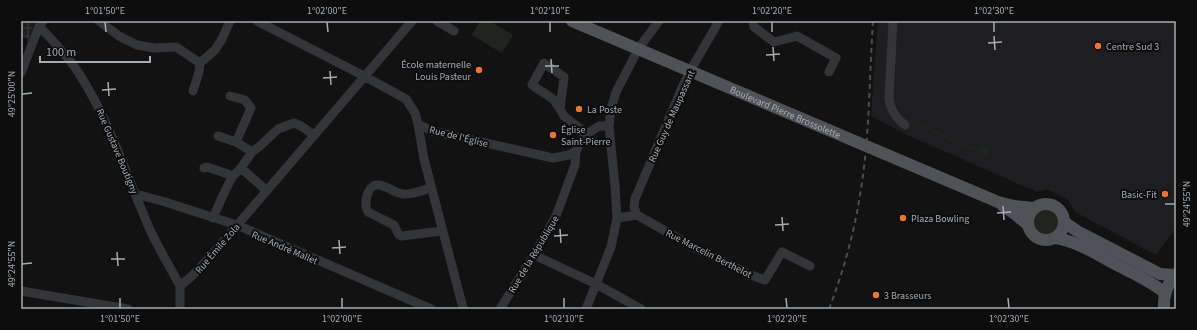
<svg xmlns="http://www.w3.org/2000/svg" width="1197" height="330" viewBox="0 0 1197 330" font-family="'Source Sans 3',sans-serif">
  <style>
    .built { fill: #1e1e20 }
    .industrial { fill: url(#industrial-grid) }
    .green { fill: #1f251e }
    .lines { fill: none; stroke-linecap: round; stroke-linejoin: round }
    .minor { stroke: #333538; stroke-width: 9 }
    .major { stroke: #4f5357; stroke-width: 12 }
    .rail { stroke: #4a4e51; stroke-width: 2; stroke-dasharray: 5 4; stroke-linecap: butt }
    .ticks { fill: none; stroke: #a4adb3; stroke-width: 1.5 }
    .poi-dot { fill: #e77536; stroke: #0d0d0e; stroke-width: 1.5 }
    .labels { text-anchor: middle; stroke-width: 4; stroke-linejoin: round; paint-order: stroke }
    .poi-label { font-size: 10px; fill: #a4adb3; stroke: #0d0d0e; text-anchor: start }
    .street-label { font-size: 10px; fill: #a4adb3; stroke: #0d0d0e }
    .neatline { fill: none; stroke: #a4adb3; stroke-width: 1.5 }
    .ticks-label { font-size: 10px; text-anchor: middle; fill: #a4adb3 }
  </style>
  <defs>
    <pattern id="industrial-grid" width="8" height="8" patternUnits="userSpaceOnUse"><rect width="8" height="8" fill="#1e1e20"/><path d="M0 4h8M4 0v8" fill="none" stroke="#3c3c3e"/></pattern>
  </defs>
  <rect width="100%" height="100%" fill="#121213"/>
  <path class="built" d="M878 21H1176V228L1156 255 1075 212 1068 200 1047 189 1037 192 905 134 871 116Z"/>
  <path class="industrial" d="M21 21H36L34 24 27 44 28 39 21 37Z"/>
  <path class="green" d="M480 21H489L513 35 502 53 472 35Z
    M917 123 979 150 982 145 990 149 987 156 917 125Z
    M1033 222a13 13 0 1 1 26 0a13 13 0 1 1-26 0Z"/>
  <g class="lines">
    <path class="minor" d="M99 21 119 36 137 45 154 48 176 47 200 63
      M257 21 364 76 406 99 415 113 418 124 432 131 553 158 569 155 576 151 581 141 587 134 599 126H609
      M437 21 454 31
      M753 21 754 27 774 42 797 36 836 58 829 72
      M893 21 889 98C890 110 896 118 905 125
      M39 26C53 41 67 55 78 72 110 121 127 177 150 230 159 249 170 267 180 286
      M21 73 39 26 43 21
      M193 91 199 72 200 63 215 50 222 39 230 21
      M230 96 245 100 251 108 236 142 252 152
      M560 109 553 99 532 85 544 63 564 77 560 109 564 116 587 134
      M418 124 424 159 463 308 464 309
      M218 136 236 142
      M204 168 207 167 228 174 232 177
      M241 168 266 190
      M431 188C424 190 410 195 404 194 395 194 387 185 378 185 367 184 363 205 368 212L394 225 399 235 402 236 442 231
      M136 194 165 202 237 225 431 309
      M637 215 634 207 635 199 681 90 690 71 719 21
      M213 218 223 195 232 177 241 168 252 152 260 146 278 129 294 123 301 126 314 135
      M617 218 637 215 697 249 751 275 765 280 782 252 810 266
      M534 255 596 284 641 309
      M21 291 128 309
      M180 309V286L192 276 210 257 412 21
      M500 309 534 255 556 216 575 165 576 151
      M586 309 611 247 617 218 615 186 609 126 611 109 616 92 629 67 638 49 659 21"/>
    <g class="major">
      <path id="s1" d="M572 21 998 202 1014 206 1034 208"/>
      <circle cx="1046" cy="222" r="18"/>
      <path d="M1002 205 1015 214 1028 225"/>
      <path d="M1064 222 1077 231 1160 274 1175 275"/>
      <path d="M1055 238C1077 241 1098 255 1117 265 1134 274 1151 281 1165 293"/>
      <path d="M1164 309C1163 295 1167 284 1176 274"/>
    </g>
    <path class="rail" d="M829 309C843 272 854 234 860 195 870 137 869 79 873 21"/>
  </g>
  <path class="ticks" d="M105 22 106 32M327 22 328 32M550 22V32M772 22V32M994 22V32M994 36 995 50M988 43 1002 42M773 47 774 61M766 55 780 54M551 59 552 73M545 66H559M330 71 331 85M323 78 337 77M108 82 109 96M102 90 116 89M22 94 32 93M1165 204H1175M1003 206 1004 220M997 213 1011 212M782 217 783 231M775 225 789 224M560 229 561 243M554 236 568 235M339 240 340 254M332 248 346 247M117 252 118 266M111 259H125M22 264 32 263M120 298V308M342 298V308M564 298V308M786 298 787 308M1008 298 1009 308"/>
  <g class="poi-dot">
    <circle cx="1098" cy="46" r="4"/>
    <circle cx="479" cy="70" r="4"/>
    <circle cx="579" cy="109" r="4"/>
    <circle cx="553" cy="135" r="4"/>
    <circle cx="1165" cy="194" r="4"/>
    <circle cx="903" cy="218" r="4"/>
    <circle cx="876" cy="295" r="4"/>
  </g>
  <g class="labels">
    <g class="poi-label">
      <text x="1106" y="50">Centre Sud 3</text>
      <text x="471" y="68" text-anchor="end">École maternelle<tspan x="471" dy="12">Louis Pasteur</tspan></text>
      <text x="587" y="113">La Poste</text>
      <text x="561" y="133">Église<tspan x="561" dy="12">Saint-Pierre</tspan></text>
      <text x="1157" y="198" text-anchor="end">Basic-Fit</text>
      <text x="911" y="222">Plaza Bowling</text>
      <text x="884" y="299">3 Brasseurs</text>
    </g>
    <g class="street-label">
      <text dy="4" stroke="none"><textPath href="#s1" startOffset="232">Boulevard Pierre Brossolette</textPath></text>
      <text transform="translate(671 116) rotate(-66)" y="4">Rue Guy de Maupassant</text>
      <text transform="translate(459 136) rotate(14)" y="4">Rue de l'Église</text>
      <text transform="translate(118 151) rotate(67)" y="4">Rue Gustave Boutigny</text>
      <text transform="translate(285 247) rotate(23)" y="4">Rue André Mallet</text>
      <text transform="translate(217 248) rotate(-49)" y="4">Rue Émile Zola</text>
      <text transform="translate(709 253) rotate(27)" y="4">Rue Marcelin Berthelot</text>
      <text transform="translate(533 254) rotate(-59)" y="4">Rue de la République</text>
    </g>
  </g>
  <rect width="1197" height="330" fill="none" stroke="#0d0d0e" stroke-width="44"/>
  <path d="M40 56v6h110v-6" fill="none" stroke="#a4adb3" stroke-width="2"/>
  <text x="46" y="56" font-size="12" fill="#a4adb3" stroke="#0d0d0e" stroke-width="3" paint-order="stroke">100 m</text>
  <rect x="22" y="22" width="1153" height="286" class="neatline"/>
  <g class="ticks-label">
    <text x="105" y="14">1°01'50"E</text>
    <text x="327" y="14">1°02'00"E</text>
    <text x="550" y="14">1°02'10"E</text>
    <text x="772" y="14">1°02'20"E</text>
    <text x="994" y="14">1°02'30"E</text>
    <text transform="translate(11 94) rotate(-90)" y="4">49°25'00"N</text>
    <text transform="translate(1186 204) rotate(-90)" y="4">49°24'55"N</text>
    <text transform="translate(11 264) rotate(-90)" y="4">49°24'55"N</text>
    <text x="120" y="322">1°01'50"E</text>
    <text x="342" y="322">1°02'00"E</text>
    <text x="564" y="322">1°02'10"E</text>
    <text x="787" y="322">1°02'20"E</text>
    <text x="1009" y="322">1°02'30"E</text>
  </g>
</svg>
